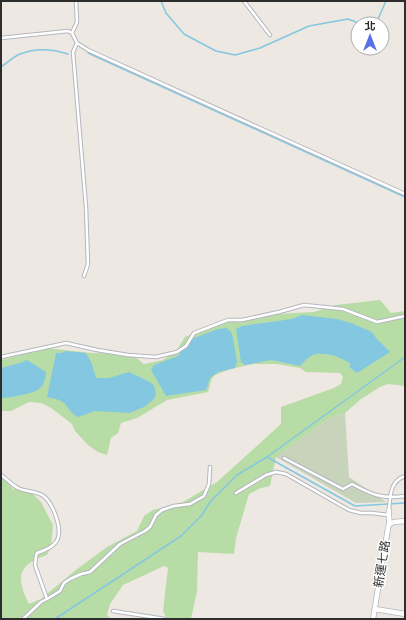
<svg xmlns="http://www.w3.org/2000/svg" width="406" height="620" viewBox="0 0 406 620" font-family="'Archivo Narrow','Noto Sans TC',sans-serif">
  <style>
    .green { fill: #b8dca6 }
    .cemetery { fill: #c7d4bb }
    .water { fill: #83c7e0 }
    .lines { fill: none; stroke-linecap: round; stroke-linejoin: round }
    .stream { stroke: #83c7e0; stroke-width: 1.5 }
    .service-casing { stroke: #b5b7bf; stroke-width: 4.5 }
    .minor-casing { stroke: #b5b7bf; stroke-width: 6 }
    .service { stroke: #fff; stroke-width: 2.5 }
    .minor { stroke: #fff; stroke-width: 4.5 }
    .labels { text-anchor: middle; stroke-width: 3; stroke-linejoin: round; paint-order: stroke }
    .street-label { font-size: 12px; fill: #2d2d2d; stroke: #fff }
  </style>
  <rect width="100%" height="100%" fill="#ede8e2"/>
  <path class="green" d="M380 300 391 313 405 311V386L388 384 380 387 361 399 345 413 328 419 276 457 270 486 261 488 249 494 236 538 234 554 198 552 197 591 191 619H167L163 611 168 568 164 566 123 585 110 604 107 615 111 619H1V478L6 480 13 489 30 491 41 502 53 525 51 546 47 555C17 565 16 578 29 604L41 599 77 569 107 547 137 531 144 516 153 510 183 502 217 482 281 424V407L334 388 341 384 343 377 340 373 306 372 300 368 277 364H253L231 369 215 375 212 378 208 392 167 400 137 418 121 423 118 433 111 438 107 455 98 452 88 445 75 431 72 424 51 408 41 403 29 402 11 411H1V360L46 348 92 353 125 354 135 357 144 364 163 360 176 351 185 337 213 325 275 314 314 312 336 305Z"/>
  <path class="cemetery" d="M345 413 349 477 386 502 356 503 276 457 328 419Z"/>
  <path class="water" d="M302 315 337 319 351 323 372 332 376 338 390 352 357 373 349 367 351 364C342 357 323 351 313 355 307 358 304 362 300 366L271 360 245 365 241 362 236 329 242 326 292 319Z
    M226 328 231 332 233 338 237 361 235 368 218 372 210 378 206 390 166 396 151 370 154 365 178 356 189 340 218 329Z
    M65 351 86 353 92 364 96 378H109L129 372 148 381 154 385 156 394 154 399 144 407 129 413 95 411 78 417C71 413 70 411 66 405 62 400 53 398 47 397L56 353H62Z
    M27 360 46 372C45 390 36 392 21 395 14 397 8 398 1 398V368L20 363Z"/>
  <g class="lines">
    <path class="stream" d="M161 1 166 13 184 34 216 51 235 55 260 48 309 26 348 19 361 24
      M372 24 378 19 386 1
      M88 53 405 197
      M1 67C7 63 13 57 20 54 35 48 53 49 68 54
      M267 457 405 357
      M55 619 181 536 202 515 210 502 237 475 267 457 355 506 405 503"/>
    <defs>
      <path id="service" d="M244 1 270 35
        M72 33 77 22 76 1
        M1 38 68 31 72 33 77 43 88 50 405 194
        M77 43 73 52 86 207 88 264 84 276
        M1 357 66 343 97 350 128 355 156 357 177 352 186 346 194 333 228 320H242L279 312 304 305 343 309 377 322 405 316
        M284 458 343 489 352 484C372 495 382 499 405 496
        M1 475C7 479 13 486 18 488 26 492 35 491 42 495 53 502 64 531 56 542 52 548 43 551 37 553L36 556 35 565 47 599 60 591 64 583 70 579 81 574 90 572 120 544 145 531 150 527 156 515 162 510 174 506 190 504 204 496 209 484 210 467
        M236 493 266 475 276 472 286 474 349 510 361 513H372L388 515
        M389 510C390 496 390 481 405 476
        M113 611 165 619
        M23 619 41 602 47 599"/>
      <path id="minor" d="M390 524 394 522 405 521
        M375 609 405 614
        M373 619 388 528C391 522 388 516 389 510"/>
    </defs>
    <use href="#service" class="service-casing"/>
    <use href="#minor" class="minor-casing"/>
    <use href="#service" class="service"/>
    <use href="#minor" class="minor"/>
  </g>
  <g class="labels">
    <g class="street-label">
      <text transform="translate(382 564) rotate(-81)" y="4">新運七路</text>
    </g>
  </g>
  <rect width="406" height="620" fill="none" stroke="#2d2d2d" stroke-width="4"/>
  <g transform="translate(370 36)"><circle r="19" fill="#ffffff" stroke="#ababab"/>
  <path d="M0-3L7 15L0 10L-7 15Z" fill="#5871e4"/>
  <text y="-6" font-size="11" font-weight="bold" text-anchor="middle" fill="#2d2d2d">北</text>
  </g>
</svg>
